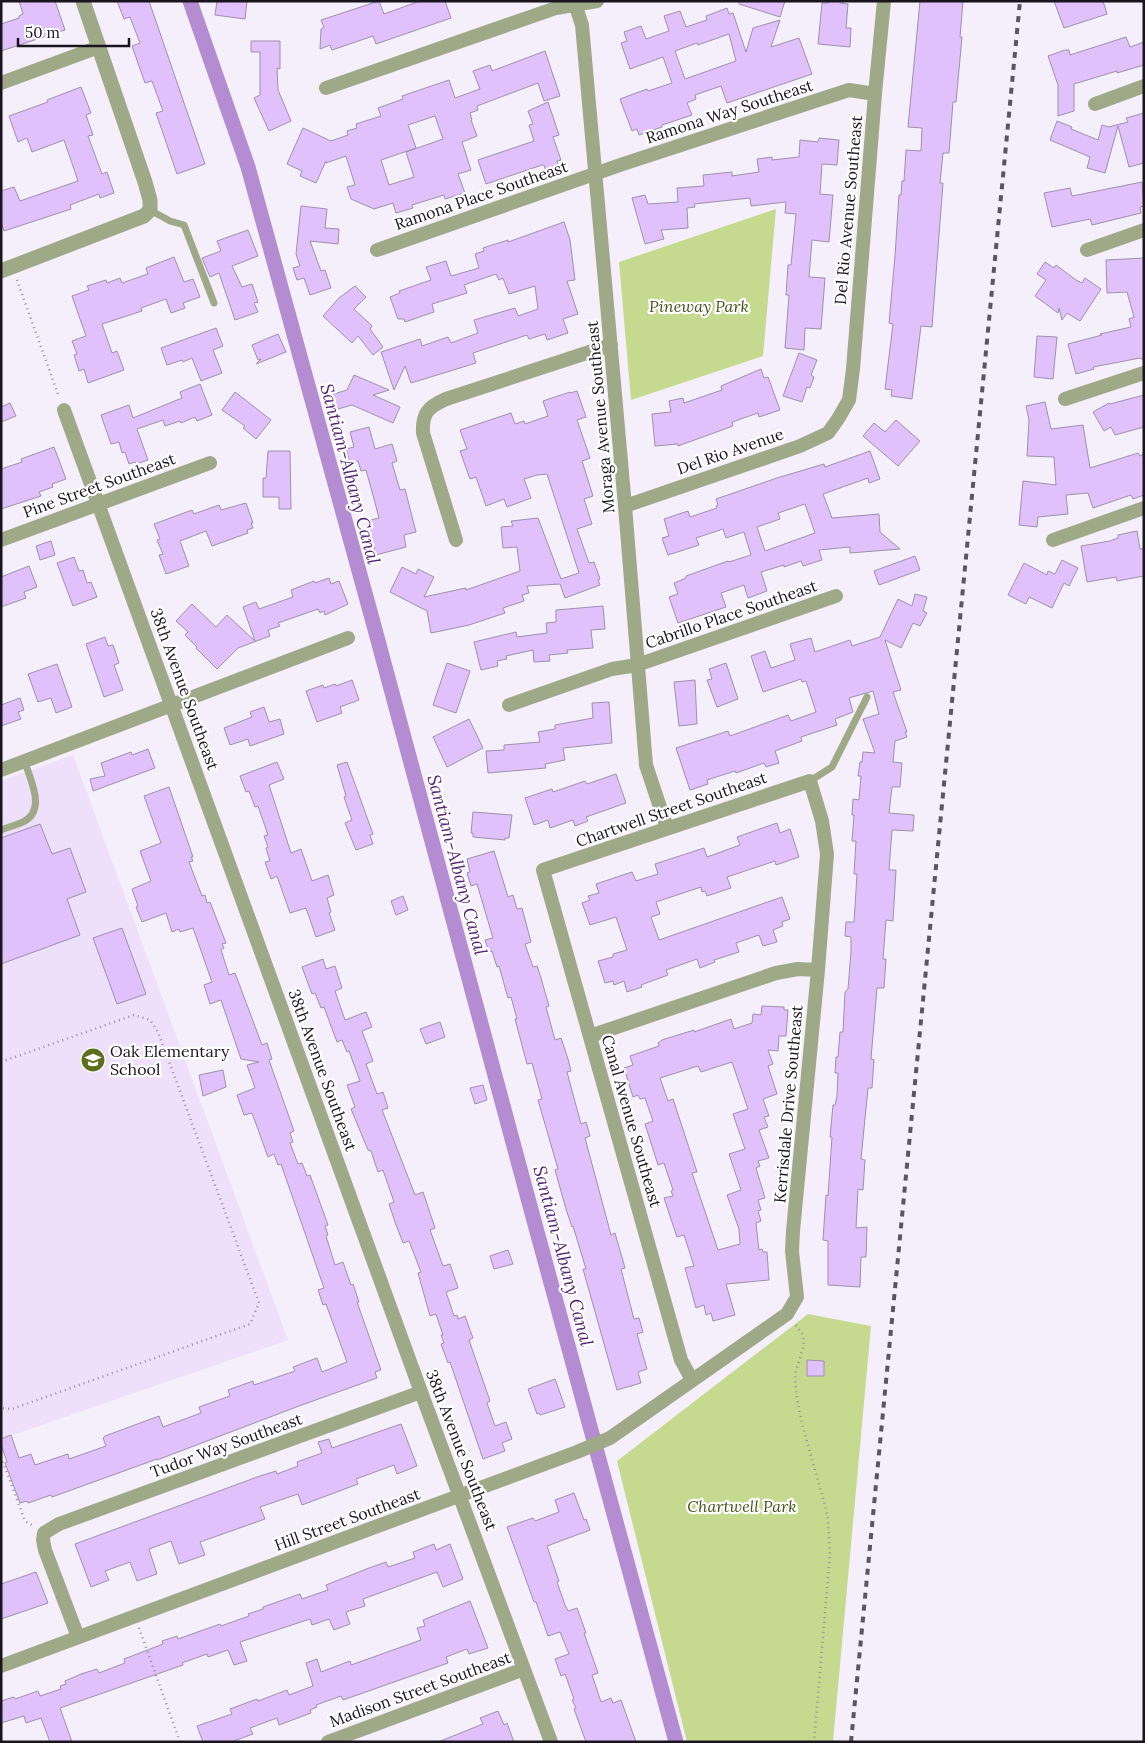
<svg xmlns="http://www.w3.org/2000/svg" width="1145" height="1743" viewBox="0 0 1145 1743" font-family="Lora,serif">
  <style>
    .built { fill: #eedffb }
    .green { fill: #c5da8f }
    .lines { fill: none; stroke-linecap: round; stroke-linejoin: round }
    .canal { stroke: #b38cd1; stroke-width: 15 }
    .building { fill: #e1c1fb; stroke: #9e90aa; fill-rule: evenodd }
    .path { stroke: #948e99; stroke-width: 2.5; stroke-dasharray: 1 4; stroke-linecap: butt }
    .service { stroke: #9fa988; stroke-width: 7 }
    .minor { stroke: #9fa988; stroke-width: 14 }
    .tertiary { stroke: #9fa988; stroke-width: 15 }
    .rail { stroke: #5b555f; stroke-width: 4; stroke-dasharray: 6 6; stroke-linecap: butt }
    .labels { text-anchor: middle; stroke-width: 4.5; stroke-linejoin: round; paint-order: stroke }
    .street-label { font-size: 16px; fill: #1a141e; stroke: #fff }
    .park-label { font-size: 16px; font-style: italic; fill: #46531a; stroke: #fff }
    .poi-label { font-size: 16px; fill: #1a141e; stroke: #fff; text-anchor: start }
    .water-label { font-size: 18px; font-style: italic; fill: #521f71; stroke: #fff }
  </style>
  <rect width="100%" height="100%" fill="#f5effb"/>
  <path class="built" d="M73 755 288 1340 1 1439V781Z"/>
  <path class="green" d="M776 209 763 356 631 400 619 262Z
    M808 1314 871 1326 833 1742H687L617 1461Z"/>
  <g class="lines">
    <path class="canal" d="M190 1 248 167 373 622 533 1217 676 1742"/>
  </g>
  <path class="building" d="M19 1H55L65 30 1 51V24L19 18V16L23 14Z
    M117 1H149L205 164 177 174 156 113 163 111 152 81 145 83 132 46 140 43 130 17 124 19Z
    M217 1H247L245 19 215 15Z
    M379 1 384 14 420 1H445L451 18 376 44 373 36 332 50 330 45 320 49 321 29 324 27 321 20Z
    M739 1H785L780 17 739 4Z
    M829 1H840V3L848 4 846 28H851L850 47 818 44 822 3H828Z
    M920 1H963L960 37H962L956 102H953L949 153H943L940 183H943L932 327 921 326 912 399 891 396 892 390 885 389 893 324 889 323 895 256 899 195H901L902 181H904L906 150 921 151 922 128 908 127Z
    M1054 1H1103L1107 14 1064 28Z
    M727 8 729 14 733 13 746 52 753 28 780 20 771 47 799 38 812 74 727 103 721 86 695 95 696 99 687 103 692 115 662 125V127L639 135 637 129 632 131 620 99 647 89 648 91 672 83 663 57 630 69 621 43 627 41 624 32 641 26 646 39 669 31 664 16 680 11 686 27 707 20 706 16ZM729 34 736 61 685 79 675 51 697 43 698 45Z
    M1126 37 1130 47 1144 42V65L1117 73V71L1074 84V111L1058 116V85L1048 56 1065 50H1069L1070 55Z
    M251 41H280V69L277 68 278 90 291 121 269 131 254 98 260 95V52H251Z
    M545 51 560 96 544 101 538 83 477 106 478 110 470 113 472 120H471L477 136 462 142 471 170 458 174 465 193 445 199 444 195 412 205 413 208 396 213 393 203 374 209 351 199 347 187 355 185 346 156 326 163V161L316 183 300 176 302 171 287 164 303 128 331 141 348 135 347 131 357 128 356 124 381 116 378 108 403 99 402 96 449 80 455 98 480 89 473 71 490 65 492 71ZM435 116 443 139 406 152 414 177 389 185 381 160 416 148 408 125Z
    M81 87 91 113 86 115 93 135 88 136 102 174 107 172 114 193 100 198 99 194 70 205 71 209 4 231 1 222V191L14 187 20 201 78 181 64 140 32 152 27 138 18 142 9 116 48 102 47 100Z
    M548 102 559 135 553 137 561 160 557 161 559 168 546 172 544 165H542L486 184 478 160 534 141 529 125 533 124 528 111Z
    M1144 113V163L1129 167 1118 126 1105 173 1087 168 1090 157 1050 140 1057 121 1072 127 1071 129 1098 140 1102 125 1109 127 1128 122 1126 118Z
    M819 138 839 140 837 165 822 164 820 194 833 195 829 242 812 240 809 277 825 278 821 329 805 328 804 350 785 348 789 295H786L788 265H791L796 214 785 213 786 202 751 206 750 198 694 204 695 207 687 208 688 228 661 230 664 239 645 244 632 198 645 195 648 204 678 202 677 188 704 186 703 175 732 172V176L759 172 757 159 772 157V160L799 157 800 140 818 142Z
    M1142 182 1144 206 1140 207 1141 213 1092 225 1090 219 1052 227 1044 193 1070 188 1072 196Z
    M301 206 327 209 325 228 339 229 338 244 310 241 321 271 325 270 331 288 310 295 304 278 297 280 293 268 300 266 296 254Z
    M564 222 570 240 575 280 567 281 578 314 563 319 568 333 547 340 545 334 529 339 527 335 473 353 476 363 411 383 405 366 394 390 381 352 420 339 422 346 448 337 451 343 478 333 474 320 515 308 518 316 538 309 535 286 509 294 503 278 499 280 496 274 464 285 467 293 432 304 434 312 405 322 404 319H398L390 297 400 293 399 291 431 280 426 267 446 261 451 276 479 268 475 254 484 251 483 248 508 240V242Z
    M248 230 258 256 232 266 242 287 252 284 258 302 254 303 258 312 235 320 219 273 210 277 202 258 221 251 217 241Z
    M174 257 184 282 193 279 200 297 183 303 185 308 171 313 166 299 141 308 142 311 102 324 112 353 117 351 124 370 88 383 84 369 79 371 74 355 77 354 72 341 86 336 72 296 89 290 87 286 106 280 107 283 120 278 122 283 148 274 146 268Z
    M1144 258V359H1141L1140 358 1093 367 1094 369 1076 374 1068 344 1102 335 1100 334 1131 327 1129 319 1134 317 1127 292 1107 293 1106 260Z
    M1045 262 1054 268 1056 265 1076 280 1082 283 1085 278 1101 289 1080 321 1067 313 1062 320 1059 308 1058 313 1035 296 1046 280 1037 274Z
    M355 286 366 297 354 309 372 326 370 329 383 347 373 355 358 336 352 343 323 316 339 298Z
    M216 328 223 346 213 350 222 373 201 381 192 358 183 362 182 360 167 365 161 348Z
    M278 334 286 352 256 364 261 359 258 360 252 345Z
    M1037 336 1057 337 1053 379 1034 377Z
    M799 353 817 360 811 375 814 377 810 388 807 387 802 402 783 396Z
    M761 369 764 378 768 377 780 410 759 417 758 413 732 422 733 426 678 446V444L655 446 652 414 671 412 669 401 683 398 684 403 722 390 721 386Z
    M354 375 389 390 373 395 400 407 393 423 352 405 331 411 327 396 347 390Z
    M200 384 212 415 197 421 195 417 181 423 180 421 165 426 163 420 137 429 148 460 136 464 135 462 129 464 125 452 122 453 119 442 111 444 101 415 129 405 133 418 182 398 180 392Z
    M577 391 586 417 577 420 590 458 582 461 593 496 584 499 592 524 577 529 589 563 594 562 600 579 598 580 600 585 565 598 560 584 527 586 529 593 522 595 524 601 503 608 505 613 469 625 431 633 427 611 390 592 402 567 416 574 418 569 434 577 424 597 466 588V590L520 571 517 547 503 548 501 527 513 526 511 521 538 518 561 579 579 573 547 474 537 475 524 479 531 498 507 507 504 499 486 506 476 477 470 479 460 451 467 449 460 430 511 413 515 424 524 421 525 424 548 416 543 401 570 392V393Z
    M235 392 271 420 256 439 243 428 245 426 222 410Z
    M1144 395V427L1115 435 1111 427 1104 431 1093 412 1109 403 1110 404Z
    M1045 402 1051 429 1083 425 1090 468 1138 453 1140 456 1144 454V495L1133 499 1131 495 1093 508 1088 493 1066 495 1068 514 1038 517 1037 527 1019 525 1023 481 1056 485 1054 457 1027 456 1029 420 1026 406Z
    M10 403 16 416 1 422V407Z
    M896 420 920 441 898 466 863 436 874 423 885 432Z
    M369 427 375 449 392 444 397 461 392 463 400 490 405 489 416 532 404 535 406 547 376 555 367 521 379 518 374 499 366 470 361 471 358 461 350 463 346 449 354 447 350 432Z
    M54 447 66 479 52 484 53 487 39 492 41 496 1 509V469L22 462 21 459Z
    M268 451H290L291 509H279V497H263V478H266Z
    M870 451 880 479 869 483 868 478 823 494 832 518 879 514 880 532 900 549 850 553V547L819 550 822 560 803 566 801 561 784 567V565L761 572 767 591 748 598 744 585 721 593 726 607 678 623 669 597 678 594 674 583 686 578V576L728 561 729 562 751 555 744 532 726 538 723 529 696 538 699 545 668 555 662 538 669 536 664 519 688 511 690 517 717 508 716 506 718 505 716 499 777 478 824 464 825 467ZM805 504 815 533 765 551 757 527 780 519 778 513Z
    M246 503 253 523H251L253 528 247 530 248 533 212 546 206 531 180 541 189 566 166 574 159 555 163 554 157 540 160 539 154 524 192 510 194 514 219 505 221 510Z
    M1137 531 1140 549H1144V576L1117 581 1116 577 1087 582 1081 546 1110 541 1118 538V535Z
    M51 541 55 555 40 560 36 546Z
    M915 556 920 570 879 585 874 571Z
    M74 557 79 571 83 570 87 583 91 582 97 597 73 606 57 563Z
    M1062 560 1078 568 1069 586 1064 583 1052 608 1029 597 1026 604 1008 595 1024 563 1047 575 1048 571 1055 574Z
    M29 566 37 587 24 592 26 598 1 607V577Z
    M329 578 331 584 339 581 348 604 325 615 324 611 320 613 318 609 278 623 280 626 268 630 270 636 238 648 217 669 196 648 197 647 185 635 188 632 176 621 192 604 216 627 227 615 255 641 243 607 256 602 259 609 293 597 291 590 314 581 315 583Z
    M915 594 927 597 923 611 927 613 920 626 913 623 901 648 885 640 901 690 893 692 907 732H905L907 737 895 741 893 762 902 763 900 787H892L889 813 914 815 913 831 892 830 889 870H896L893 921 886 920 883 959H886L884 988H877L871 1059 874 1060 872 1088H868L861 1159 865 1160 863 1190 858 1189 856 1228 867 1227 866 1257H861L860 1287 828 1285V1241L823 1240 826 1195 828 1196 832 1137H830L833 1105H835L837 1096 838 1073H835L836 1057H838L840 1032H843L845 992 848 989 851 952V937L845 936 846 922H854L857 874H854L856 841H852L854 815H852L853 799 859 800 861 776H858L860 762H862L863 752 875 753 863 719 879 714 873 691 849 698 853 712 835 719 837 725 801 737 802 741 775 751 779 763 766 767 764 763 736 773 735 771 707 780 708 784 690 790 676 748 728 731 730 736 788 715 791 721 816 712 806 681 802 682 801 679 763 692 751 656 765 651 771 668 795 660 790 644 811 638 815 652 850 640 852 646 880 637 898 599 912 606Z
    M603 606 605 629 591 630 593 648 567 650 568 653 549 655 550 661 534 662 533 650 506 656 507 659 497 661 498 666 481 670 474 642 516 632 517 637 547 633 546 623 556 622V610Z
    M105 637 108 646 113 645 119 663 114 665 123 690 104 697 86 644Z
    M447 663 470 671 456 713 433 705Z
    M726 663 738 699 717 707 707 680 712 679 709 669Z
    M57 664 72 707 56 713 51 698 38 702 28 674Z
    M352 680 359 700 340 707 342 713 317 722 306 691 323 685 324 688 335 684 336 686Z
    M695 680 697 724 679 726 674 682Z
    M20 698 24 710 18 712 21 719 1 726V705Z
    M609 702 612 743 563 748 565 760 545 764 546 768 488 773 486 751 504 750V745L540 742 538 732 555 729V725L593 718 592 703Z
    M264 707 269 722 280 719 284 734 250 746 248 739 230 745 224 728 252 717 250 712Z
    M469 719 483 748 447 767 433 737Z
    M148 749 155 768 93 791 90 779 105 776 101 763 131 752 132 755Z
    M277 762 284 779 269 785 291 853 301 849 312 881 328 875 334 895 327 898 331 912 329 913 335 930 316 937 306 908 290 913 277 876 271 879 265 862 270 861 266 848 268 847 264 836 268 835 258 806 255 807 249 791 246 792 240 776Z
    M347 762 373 834 370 835 373 844 356 850 345 823 352 820 344 797 346 796 337 765Z
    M616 774 626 803 586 817 588 821 575 826 573 820 550 828 548 820 534 825 525 798 552 789 553 792 585 781 587 784Z
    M169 787 193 857H191L193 861 189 862 197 883 202 896 205 895 207 903 210 902 226 943 222 944 224 948 221 950 229 975 235 973 262 1045 267 1043 272 1059 269 1060 294 1131 290 1133 293 1142 290 1143 298 1164 302 1163 307 1176 310 1175 328 1225 325 1226 328 1235 326 1236 335 1265 343 1262 351 1285 353 1284 359 1302H357L381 1370 375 1372 377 1378 299 1406 157 1460V1459L52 1497 51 1495 28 1503 27 1501 20 1503 5 1463 7 1462 1 1444V1439L11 1435 19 1458 31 1454 35 1465 68 1454 69 1459 106 1446 103 1438 105 1436 159 1416 163 1427 201 1413 199 1407 230 1396 228 1390 253 1381 254 1385 295 1371 293 1367 317 1358 322 1372 347 1362 326 1304 323 1305 318 1290 324 1288 281 1164 278 1165 274 1154 268 1157 252 1113 244 1115 237 1095 255 1088 247 1065 259 1062 241 1059 221 1000 210 1004 204 985 212 982 193 928 180 932 179 929 172 932 166 913 142 922 136 907 138 906 132 889 151 881 140 851 161 843 144 796Z
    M473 812 512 815 509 838H505V840L473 837V833H471Z
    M777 823 780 833 790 829 799 857 776 865 775 861 727 877 731 888 707 896 705 891 702 892 701 887 656 902 660 914 651 917 659 940 782 897 790 919 782 922 783 926 773 930 777 942 763 946 759 935 736 943 739 952 714 960 715 962 700 968 697 959 666 970 668 975 641 985 642 987 627 992 624 981 614 985 613 981 605 983 598 961 613 957V954L627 950 616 917 590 925 582 903 590 900 588 896 599 893 596 884 632 872 636 881 658 874 655 864 704 848 707 857 740 845 737 837Z
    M40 824 52 854 70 848 86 892 67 899 80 935 1 964V838Z
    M494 851 508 897 513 895 517 909 522 908 531 942 525 944 533 967 537 966 541 978 549 1006 546 1007 555 1040 561 1038 568 1059 571 1071 567 1072 581 1124 586 1122 590 1136 585 1138 611 1235 615 1233 625 1268 621 1269 634 1319 639 1318 643 1332 637 1334 647 1369 638 1372 641 1383 617 1390 583 1269H586L573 1226 572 1227 566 1209 555 1170 558 1169 538 1100 542 1099 532 1063 527 1064 515 1019H517L511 997 508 998 499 966 497 967 492 951 489 952 485 940 493 938 477 884 471 886 467 873 470 872 467 859Z
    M403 896 408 910 396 915 391 901Z
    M122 928 146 994 117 1004 93 938Z
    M323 959 326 969 335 966 342 988 335 991 345 1020 366 1012 372 1027 362 1031 373 1061 366 1064 377 1094 383 1092 388 1108 382 1110 415 1195 423 1192 435 1228 430 1230 443 1266 450 1264 458 1288 446 1292 454 1316 457 1315 458 1319 465 1316 473 1338 469 1340 490 1401 487 1403 495 1426 506 1422 512 1439 502 1443 505 1451 483 1459 450 1362 448 1363 441 1344 444 1343 441 1335H443L436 1314 430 1316 418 1273 421 1272 409 1241 403 1243 395 1222 389 1204 394 1202 383 1170 378 1172 371 1151 368 1150 351 1109 355 1107 347 1085 360 1081 349 1051 347 1052 342 1040 337 1042 324 1007 321 1008 315 993 312 994 302 967Z
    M762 1006 784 1007V1010H788L786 1036H779L778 1051 768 1050 773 1064 768 1066 777 1094 763 1099 769 1116 764 1117 768 1127 759 1130 769 1158 758 1161 760 1166 756 1168 765 1198 758 1200 761 1210 758 1211 761 1221 756 1223 759 1250 762 1249 763 1252H767L769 1280 726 1284 735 1315 713 1321 711 1313 706 1315 704 1305 696 1308 685 1268 694 1266 684 1235 677 1237 664 1198 673 1196 671 1191 673 1190 664 1163 658 1165 645 1124 653 1121 645 1098 640 1099 638 1095 633 1097 624 1068 633 1065 630 1056 659 1046 658 1043 662 1040 694 1030V1032L731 1019 734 1029 752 1023 753 1014 761 1015ZM732 1062 748 1109 733 1114 745 1149 729 1154 741 1190 727 1195 739 1229 740 1244 718 1250 692 1173 697 1172 673 1099 668 1101 660 1078 698 1066 701 1072Z
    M440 1022 445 1037 426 1044 420 1029Z
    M223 1070 226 1087 203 1096 199 1075Z
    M483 1085 487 1100 475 1104 470 1088Z
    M508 1250 513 1264 494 1269 490 1256Z
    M807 1360 824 1361V1376H807Z
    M555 1379 565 1407 540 1415 539 1413 537 1414 528 1389Z
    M401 1424 417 1466 397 1474 394 1465 356 1479 358 1484 302 1505 298 1494 260 1507 265 1519 200 1542 205 1555 179 1564 171 1541 149 1549 157 1574 137 1581 130 1562 105 1571 109 1580 91 1587 75 1544 260 1476 276 1471 277 1474 298 1466 297 1462 322 1453 318 1442 329 1439 332 1448Z
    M574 1493 584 1520 586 1519 590 1530 547 1546 559 1581 557 1582 565 1605 568 1611 577 1608 586 1633H584L598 1673 592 1675 601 1702 611 1698 613 1703 621 1700 636 1742H586L574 1709 576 1708 572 1700 574 1699 565 1674 561 1676 555 1659 569 1654 560 1632 548 1636 536 1602H534L507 1527 533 1518 535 1521 559 1512 555 1500Z
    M434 1544 436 1550 450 1544 463 1579 443 1587 437 1572 363 1599 365 1606 346 1612 350 1624 334 1630 329 1619 312 1625 310 1619 240 1642 247 1661 234 1665 228 1650 208 1657 207 1654 182 1663 183 1665 60 1708 72 1742H50L41 1718 26 1723 24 1716 1 1723V1701L14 1697 15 1699 38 1691 40 1696 61 1689 60 1686 66 1684 65 1681 81 1674 97 1669 99 1673 125 1663 124 1659 163 1644 162 1641 177 1636 178 1639 220 1624 221 1626 249 1616 248 1614 263 1609V1607L300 1594 302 1599 328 1590 326 1585 369 1568 386 1562 388 1567 415 1558 413 1552Z
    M36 1572 48 1603 1 1619V1584Z
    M470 1601 488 1648 469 1654 467 1649 446 1657 448 1663 343 1700 341 1696 316 1705 317 1707 310 1710 311 1713 279 1725 277 1718 250 1728 253 1734 231 1742H203L197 1726 232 1714 230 1709 257 1699 258 1701 287 1690 289 1695 313 1686 306 1663 317 1659 321 1672 350 1661 351 1665 421 1640 417 1628 425 1626 423 1620Z
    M498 1711 504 1725 507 1723 514 1742H438L483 1724 480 1718Z"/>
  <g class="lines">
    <path class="path" d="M17 280 59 397
      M1 1062 134 1015 150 1020 158 1032 259 1303 250 1324 12 1409 1 1408
      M796 1325 803 1335 804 1345 795 1374 796 1392 802 1424 825 1505 828 1520 830 1554 814 1742
      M1 1457 25 1521 34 1526
      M139 1628 180 1742"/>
    <path class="service" d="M150 210 170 221 184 225 214 303
      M810 781 832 767 867 697
      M1 830C9 827 16 825 23 822 47 810 30 780 25 762"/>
    <path class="minor" d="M574 1 582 25 625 506 646 765 667 828
      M1 83 99 47
      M326 88 556 8 597 1
      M1095 104 1144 86
      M377 250 623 164 849 90 875 94
      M1087 250 1144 230
      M1065 399 1144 373
      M64 410 421 1392 551 1742
      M625 506 800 446 828 433 838 419 849 400 853 369 875 94 884 1
      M1 540 210 463
      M456 540 423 433C422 413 428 407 446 399L611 345
      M1053 540 1144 508
      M509 705 612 669 637 665 836 596
      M1 770 348 638
      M590 1036 776 973 798 969 818 970
      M78 1637 45 1550 43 1540 44 1533 59 1524 421 1392
      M1 1666 577 1452 610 1438 787 1314 797 1297 792 1251 793 1231 818 970 827 854 822 821 810 781 543 870 681 1360 692 1380
      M328 1742 524 1669"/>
    <path class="tertiary" d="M1 271 144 216 150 210V200L145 182 83 1"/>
    <path class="rail" d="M851 1742 1020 1"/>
  </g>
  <defs>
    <symbol id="school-disc" viewBox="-11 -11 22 22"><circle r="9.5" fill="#5c6f1d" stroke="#fff"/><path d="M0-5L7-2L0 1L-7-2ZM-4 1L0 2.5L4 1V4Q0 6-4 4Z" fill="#fff"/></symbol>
  </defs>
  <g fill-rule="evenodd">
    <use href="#school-disc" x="79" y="1046" width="28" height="28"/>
  </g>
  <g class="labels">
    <g class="street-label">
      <text transform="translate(729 111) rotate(-18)" y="6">Ramona Way Southeast</text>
      <text transform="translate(481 195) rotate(-19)" y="6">Ramona Place Southeast</text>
      <text transform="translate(848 210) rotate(-85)" y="6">Del Rio Avenue Southeast</text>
      <text transform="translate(600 417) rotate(-95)" y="6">Moraga Avenue Southeast</text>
      <text transform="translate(730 451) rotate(-19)" y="6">Del Rio Avenue</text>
      <text transform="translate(99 485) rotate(-20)" y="6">Pine Street Southeast</text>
      <text transform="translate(731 614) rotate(-19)" y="6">Cabrillo Place Southeast</text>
      <text transform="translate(185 689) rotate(70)" y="6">38th Avenue Southeast</text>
      <text transform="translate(671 809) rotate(-19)" y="6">Chartwell Street Southeast</text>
      <text transform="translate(323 1070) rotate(70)" y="6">38th Avenue Southeast</text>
      <text transform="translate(788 1104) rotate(-85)" y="6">Kerrisdale Drive Southeast</text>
      <text transform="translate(632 1121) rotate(74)" y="6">Canal Avenue Southeast</text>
      <text transform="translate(226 1445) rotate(-20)" y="6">Tudor Way Southeast</text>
      <text transform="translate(462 1450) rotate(69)" y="6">38th Avenue Southeast</text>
      <text transform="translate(347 1519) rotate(-20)" y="6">Hill Street Southeast</text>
      <text transform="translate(420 1689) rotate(-20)" y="6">Madison Street Southeast</text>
    </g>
    <g class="park-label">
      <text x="699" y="312">Pineway Park</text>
      <text x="742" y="1512">Chartwell Park</text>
    </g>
    <g class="poi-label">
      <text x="110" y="1057">Oak Elementary<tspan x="110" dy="18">School</tspan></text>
    </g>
    <g class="water-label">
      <text transform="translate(350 474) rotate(75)" y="6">Santiam-Albany Canal</text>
      <text transform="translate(457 865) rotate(75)" y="6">Santiam-Albany Canal</text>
      <text transform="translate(563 1256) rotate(75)" y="6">Santiam-Albany Canal</text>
    </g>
  </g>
  <rect width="1145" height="1743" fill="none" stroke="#1a141e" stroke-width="5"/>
  <path d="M18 38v8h111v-8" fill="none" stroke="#1a141e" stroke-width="2.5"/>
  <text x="25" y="38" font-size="15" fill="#1a141e" stroke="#ffffff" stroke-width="4" paint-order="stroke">50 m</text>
</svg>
